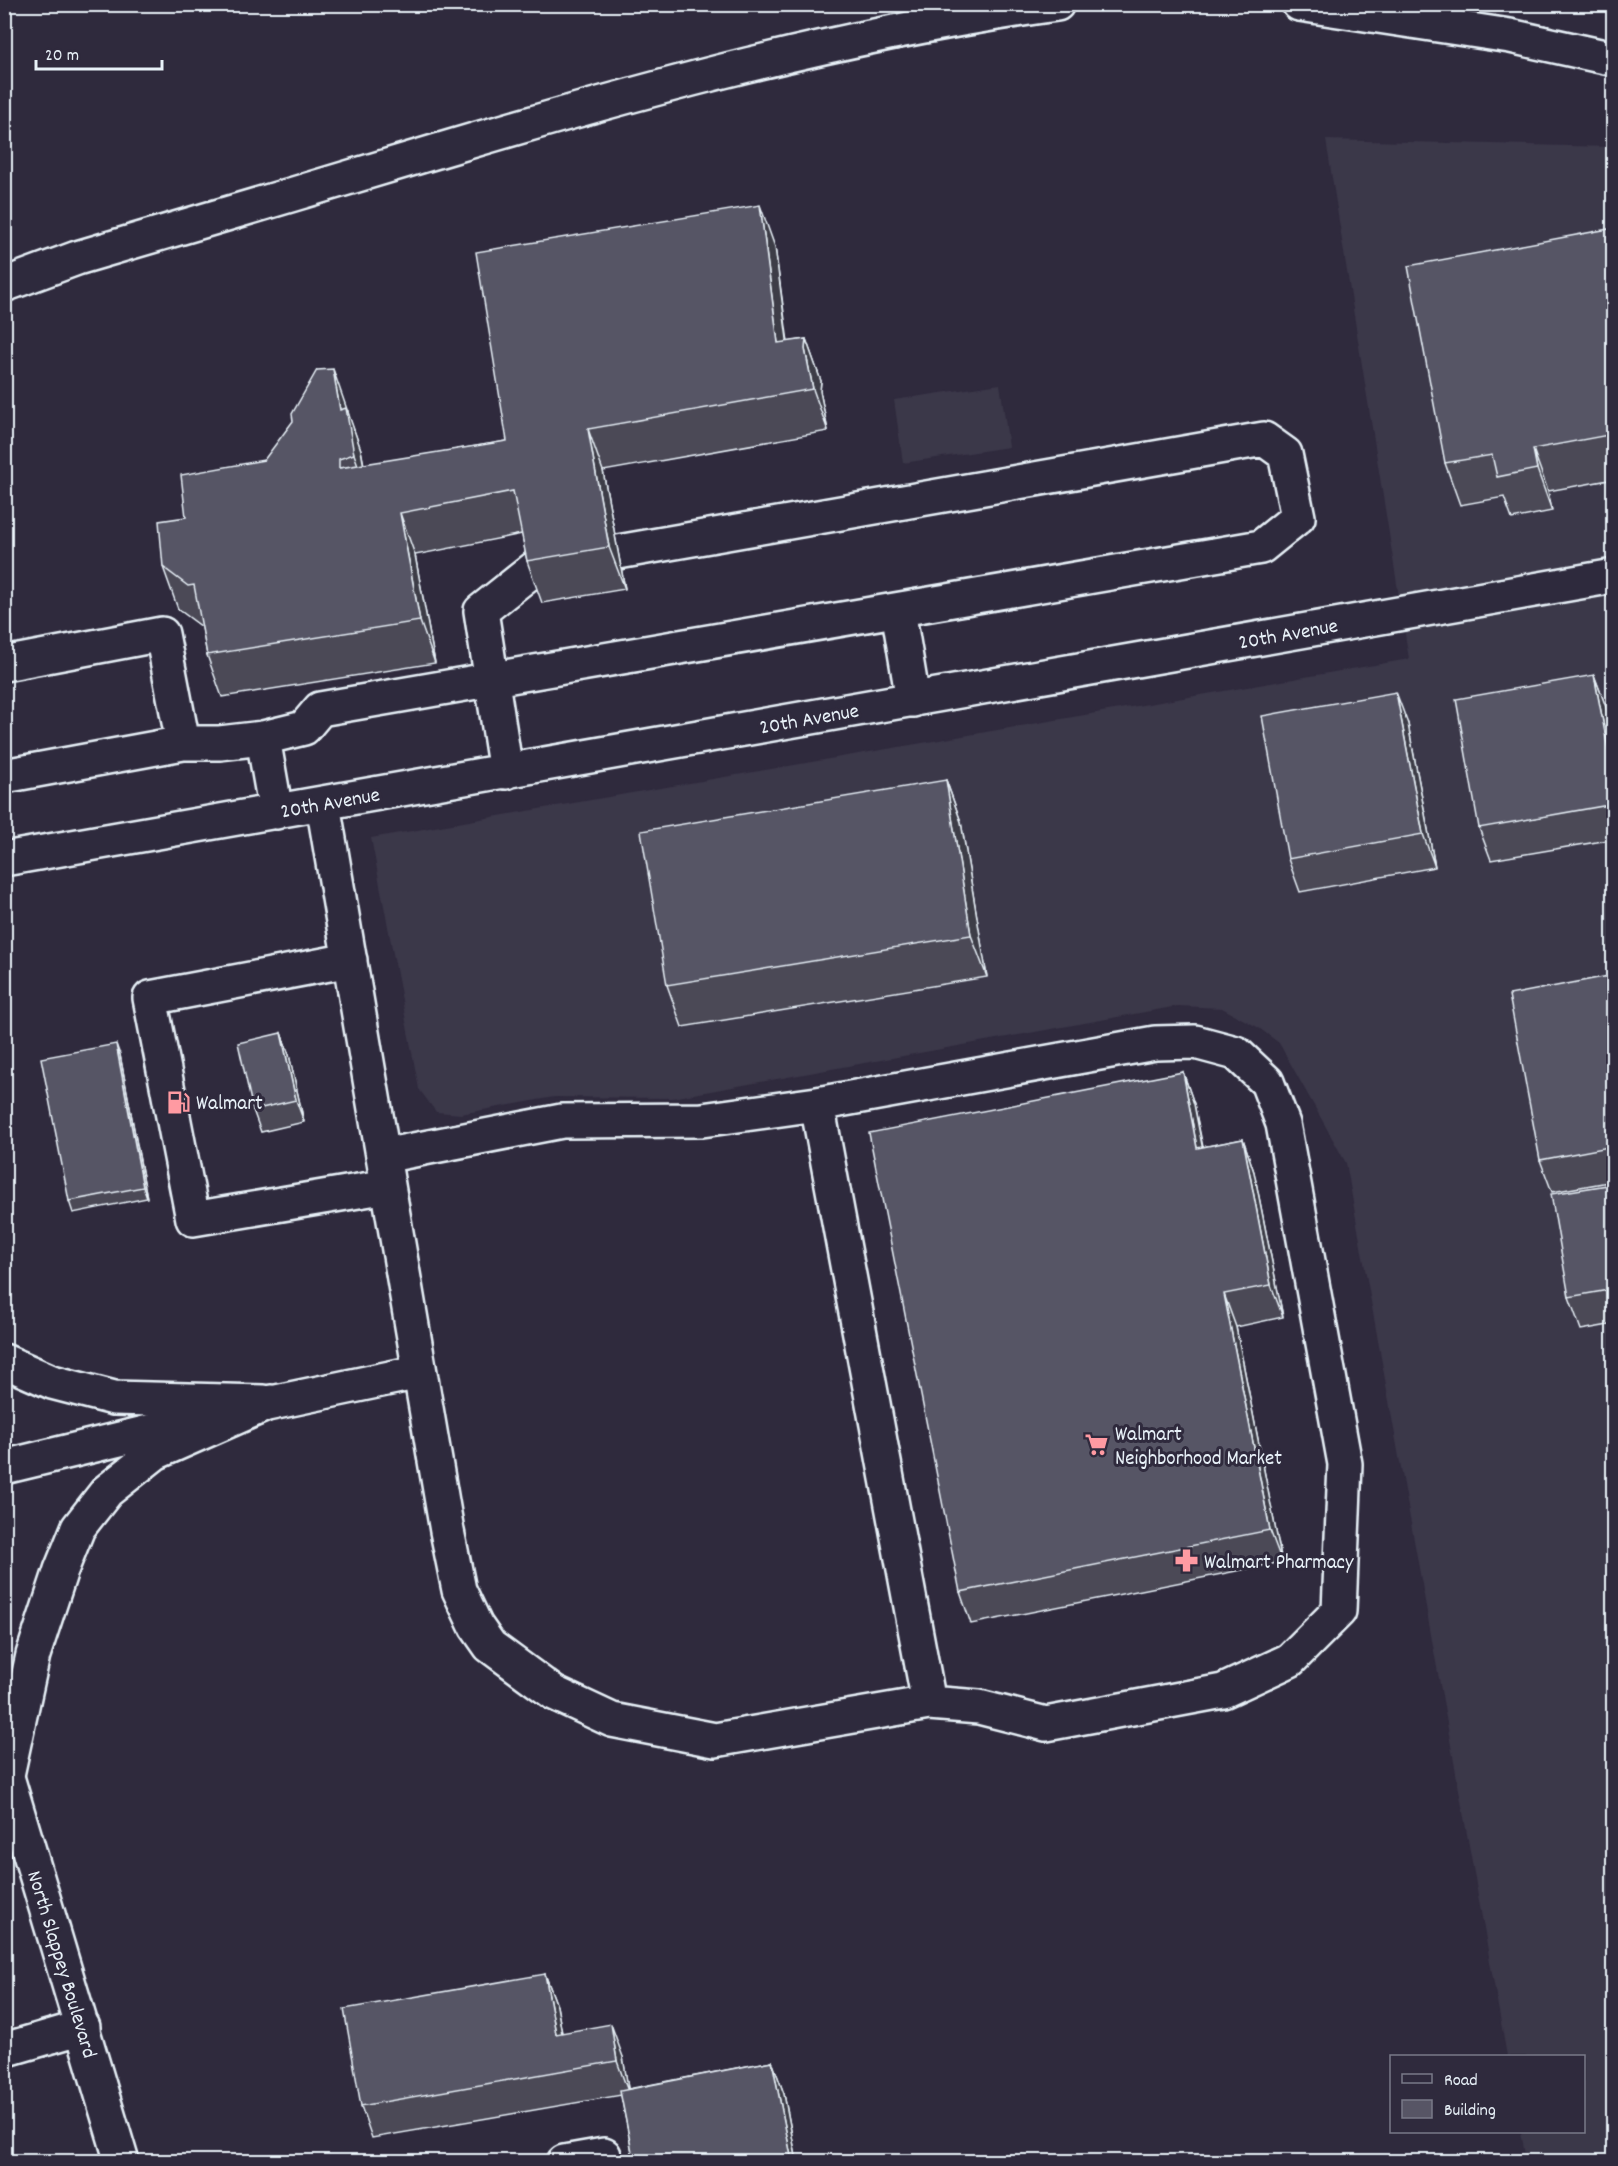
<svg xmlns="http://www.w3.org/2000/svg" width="1618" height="2166" viewBox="0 0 1618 2166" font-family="Dekko,sans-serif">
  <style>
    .built { fill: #3b3749 }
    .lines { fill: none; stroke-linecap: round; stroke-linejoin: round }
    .minor-casing { stroke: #e8f1f8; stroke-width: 38 }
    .major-casing { stroke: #e8f1f8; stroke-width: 38 }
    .highway-casing { stroke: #e8f1f8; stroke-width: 38 }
    .minor { stroke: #2f2a3d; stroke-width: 33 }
    .major { stroke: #2f2a3d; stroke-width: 33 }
    .highway { stroke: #2f2a3d; stroke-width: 33 }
    .wall { fill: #4b4957; stroke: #e8f1f8; stroke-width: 1.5 }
    .shaded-wall { fill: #3d3c47; stroke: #e8f1f8; stroke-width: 1.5 }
    .building { fill: #575565; stroke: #e8f1f8; stroke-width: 1.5 }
    .labels { text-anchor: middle; stroke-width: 6; stroke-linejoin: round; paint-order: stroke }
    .street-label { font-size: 21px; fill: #e8f1f8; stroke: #2f2a3d }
    .poi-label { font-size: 21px; fill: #e8f1f8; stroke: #2f2a3d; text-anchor: start }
  </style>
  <rect width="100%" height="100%" fill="#2f2a3d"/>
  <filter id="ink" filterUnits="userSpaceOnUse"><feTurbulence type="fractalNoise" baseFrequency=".0167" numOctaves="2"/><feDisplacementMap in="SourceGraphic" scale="12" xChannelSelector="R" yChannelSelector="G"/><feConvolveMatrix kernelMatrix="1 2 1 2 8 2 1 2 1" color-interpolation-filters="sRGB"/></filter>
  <g filter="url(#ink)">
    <path class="built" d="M1326 140 1613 147V2161H1526L1521 2132H1584V2056H1507L1346 1163 1279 1043 1259 1028 1222 1008 1178 1006 672 1098 554 1097 461 1114 436 1112 419 1089 371 838 1409 659Z
      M1000 384 1009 447 903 463 894 400Z"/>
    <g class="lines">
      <defs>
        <path id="minor" d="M898 610 913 700
          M4 664 162 634 183 743
          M263 738 276 812
          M506 772 481 611 535 568
          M4 776 183 743H220L263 738 304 728 320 709 1261 547 1298 517 1285 454 1264 439 618 552
          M323 804 447 1531 459 1590 476 1626 490 1646 554 1693 612 1720 715 1740 929 1703 979 1707 1046 1724 1223 1691 1290 1660 1339 1611 1345 1464 1283 1124 1267 1082 1236 1053 1195 1042 1155 1043 817 1104 702 1120 562 1121 383 1156
          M4 859 1614 576
          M350 960 150 998 193 1219 388 1186
          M817 1104 929 1703
          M4 1361 52 1382 114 1398 263 1402
          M248 1408 419 1372
          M4 1467 186 1423
          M7 1775 33 1655 61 1570 78 1528 107 1491 155 1453 271 1402
          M4 2050 83 2027
          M564 2162 604 2155 605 2162"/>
        <path id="major" d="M4 1767 122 2162"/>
        <path id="highway" d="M1299 4 1510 36 1614 59
          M4 285 77 258C199 222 322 186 444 149 645 89 848 33 1057 4"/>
      </defs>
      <use href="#minor" class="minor-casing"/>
      <use href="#major" class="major-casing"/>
      <use href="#highway" class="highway-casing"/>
      <use href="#minor" class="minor"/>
      <use href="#major" class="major"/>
      <use href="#highway" class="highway"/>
    </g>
    <path class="wall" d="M1614 228V479L1548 491 1552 511 1512 519 1504 497 1460 505 1445 463Z
      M775 247 788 342 806 339 821 381 820 391 828 431 603 471 625 589 542 603 527 561 522 534 415 555 435 663 222 697 207 655 202 627 178 609 163 567 186 517 264 460 348 411 349 417 361 450 364 465 507 441Z
      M1594 675 1606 707 1614 747V839L1491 860 1479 828Z
      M1408 724 1435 867 1300 892 1288 859Z
      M946 780 961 822 987 977 682 1027 667 985Z
      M1614 975V1181L1552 1192 1540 1160Z
      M281 1033 289 1055 304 1122 261 1132 253 1110Z
      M120 1055 147 1198 73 1213 69 1201Z
      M1183 1072 1194 1104 1203 1147 1243 1139 1254 1172 1283 1317 1236 1327 1282 1562 971 1624 960 1592Z
      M1614 1184V1324L1581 1330 1569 1297Z
      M545 1974 557 2006 562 2033 623 2057 628 2089 772 2061 784 2094 797 2162H634L621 2095 372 2138 361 2106Z"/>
    <path class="shaded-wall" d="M760 205 775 247 793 385 778 343Z
      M806 339 821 381 820 391 828 431 813 389 805 349Z
      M333 369 361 450 369 496 354 454 340 410Z
      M588 429 603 471 625 589 609 547Z
      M1533 449 1548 491 1552 511 1537 469Z
      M400 513 415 555 435 663 420 621Z
      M1594 675 1606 707 1614 747V780Z
      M1396 692 1408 724 1435 867 1423 834Z
      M946 780 961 822 987 977 971 935Z
      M281 1033 289 1055 304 1122 296 1100Z
      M116 1044 120 1055 147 1198 143 1187Z
      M1183 1072 1194 1104 1209 1181 1197 1148Z
      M1243 1139 1254 1172 1283 1317 1271 1285Z
      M1224 1294 1236 1327 1282 1562 1270 1530Z
      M545 1974 557 2006 568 2067 556 2034Z
      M611 2024 623 2057 629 2094 617 2061Z
      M772 2061 784 2094 797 2162H792Z"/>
    <path class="building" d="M760 205 778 343 806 339 805 349 813 389 588 429 609 547 527 561 513 491 400 513 420 621 207 655 194 585 188 586 163 567 159 521 186 517 181 475 264 460 293 421 292 414 317 370 333 369 340 410 346 408 354 454 339 459V468L507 441 476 252Z
      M1614 228V434L1533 449 1537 469 1497 477 1492 455 1445 463 1408 266Z
      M1594 675 1614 780V804L1479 828 1456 699Z
      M1396 692 1423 834 1288 859 1262 716Z
      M946 780 971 935 667 985 641 831Z
      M1614 975V1146L1540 1160 1509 995Z
      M281 1033 296 1100 253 1110 238 1043Z
      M116 1044 143 1187 69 1201 41 1058Z
      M1183 1072 1197 1148 1243 1139 1271 1285 1224 1294 1270 1530 960 1592 869 1133Z
      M1614 1184V1289L1569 1297 1551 1194Z
      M545 1974 556 2034 611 2024 617 2061 361 2106 344 2009Z
      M772 2061 792 2161 634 2162 620 2091Z
      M994 2153 996 2162H950Z"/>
  </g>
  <defs>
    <symbol id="fuel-bare" viewBox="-9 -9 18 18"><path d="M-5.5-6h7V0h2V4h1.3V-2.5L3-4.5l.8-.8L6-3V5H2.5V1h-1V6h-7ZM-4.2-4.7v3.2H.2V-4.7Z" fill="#ff9aa2" stroke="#2f2a3d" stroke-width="2.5" paint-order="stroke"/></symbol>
    <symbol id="supermarket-bare" viewBox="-9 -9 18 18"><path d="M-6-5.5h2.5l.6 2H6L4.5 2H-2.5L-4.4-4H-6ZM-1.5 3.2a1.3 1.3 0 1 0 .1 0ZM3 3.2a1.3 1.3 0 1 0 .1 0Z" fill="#ff9aa2" stroke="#2f2a3d" stroke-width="2.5" paint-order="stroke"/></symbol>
    <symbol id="pharmacy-bare" viewBox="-9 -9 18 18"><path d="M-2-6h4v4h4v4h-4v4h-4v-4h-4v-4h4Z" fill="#ff9aa2" stroke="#2f2a3d" stroke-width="2.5" paint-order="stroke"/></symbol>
  </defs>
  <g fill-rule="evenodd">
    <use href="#fuel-bare" x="162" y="1086" width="33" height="33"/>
    <use href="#supermarket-bare" x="1080" y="1428" width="33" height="33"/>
    <use href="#pharmacy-bare" x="1170" y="1544" width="33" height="33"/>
  </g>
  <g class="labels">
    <g class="street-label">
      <text transform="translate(1288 633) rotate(-10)" y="7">20th Avenue</text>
      <text transform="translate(809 718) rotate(-10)" y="7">20th Avenue</text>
      <text transform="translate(330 802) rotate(-10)" y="7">20th Avenue</text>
      <text transform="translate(63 1964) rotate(73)" y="7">North Slappey Boulevard</text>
    </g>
    <g class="poi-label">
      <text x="196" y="1109">Walmart</text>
      <text x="1115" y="1440">Walmart<tspan x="1115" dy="24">Neighborhood Market</tspan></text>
      <text x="1204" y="1568">Walmart Pharmacy</text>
    </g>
  </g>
  <rect width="1618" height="2166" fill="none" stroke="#2f2a3d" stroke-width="24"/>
  <rect x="12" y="12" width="1594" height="2142" fill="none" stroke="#e8f1f8" stroke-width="2" filter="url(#ink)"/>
  <rect x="1390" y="2055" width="195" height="78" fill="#2f2a3d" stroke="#797a88" stroke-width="1.5"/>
  <rect x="1402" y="2074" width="30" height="9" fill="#2f2a3d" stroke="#797a88" stroke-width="1.5"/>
  <text x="1444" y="2085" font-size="18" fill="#e8f1f8">Road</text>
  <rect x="1402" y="2100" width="30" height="18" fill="#575565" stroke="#797a88" stroke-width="1.5"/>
  <text x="1444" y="2115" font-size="18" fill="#e8f1f8">Building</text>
  <path d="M36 60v9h126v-9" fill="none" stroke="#e8f1f8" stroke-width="3"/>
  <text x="45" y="60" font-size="18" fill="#e8f1f8" stroke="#2f2a3d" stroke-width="4.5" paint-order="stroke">20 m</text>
</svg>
